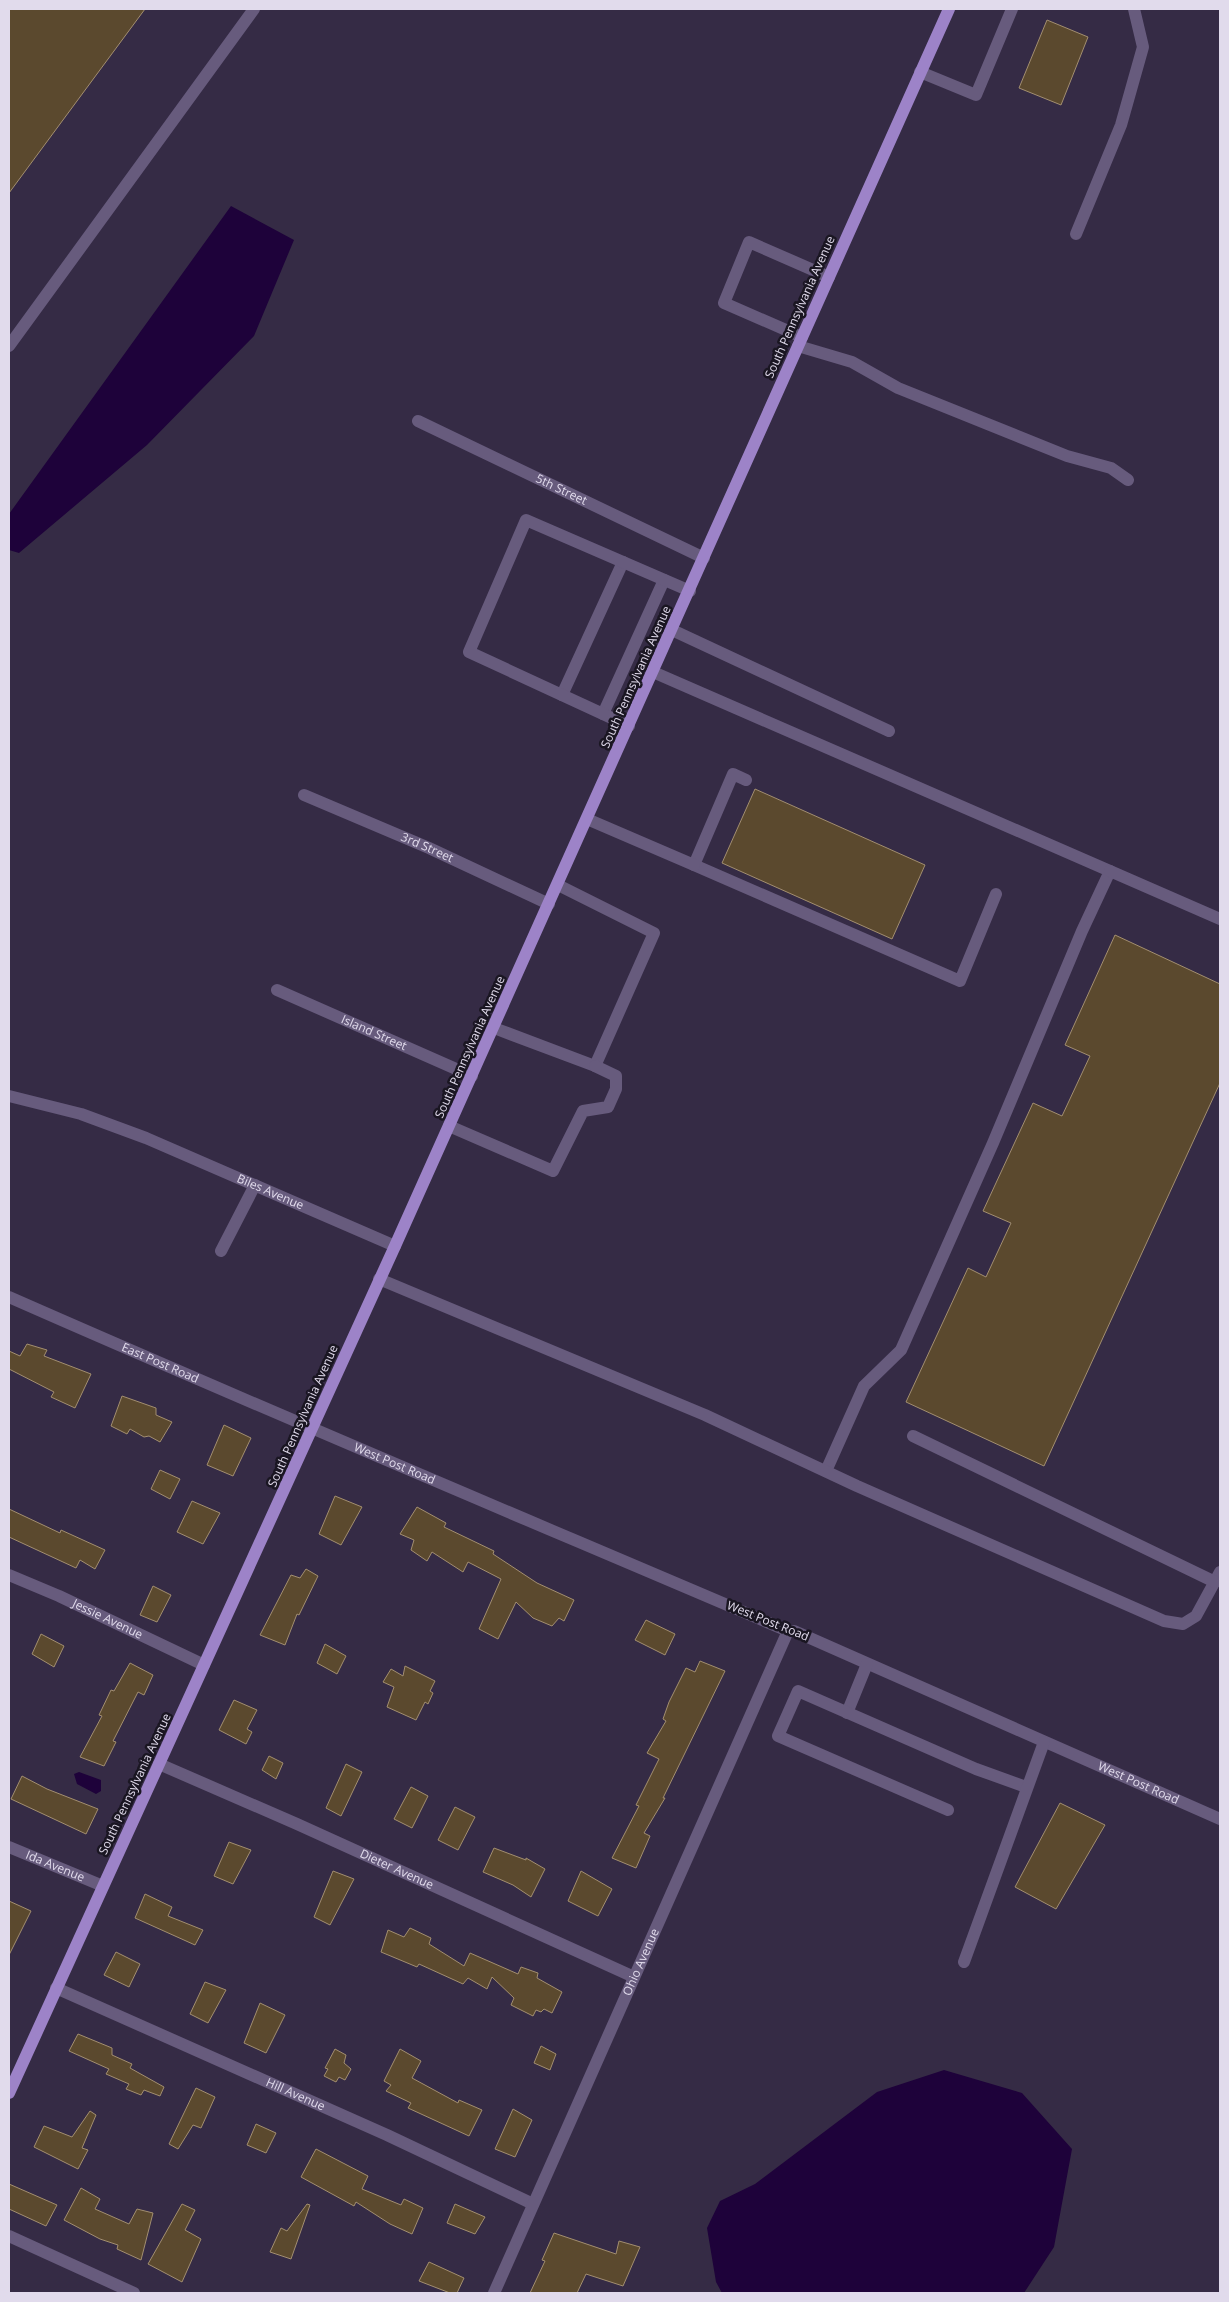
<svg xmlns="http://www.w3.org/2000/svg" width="1229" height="2302" viewBox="0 0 1229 2302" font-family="'Open Sans',sans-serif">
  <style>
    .water { fill: #1e023a }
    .building { fill: #5b492e; stroke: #a28e70 }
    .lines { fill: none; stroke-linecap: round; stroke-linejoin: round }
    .minor { stroke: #675b7d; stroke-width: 12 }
    .major { stroke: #9d83c8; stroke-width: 12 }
    .labels { text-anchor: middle; stroke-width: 5; stroke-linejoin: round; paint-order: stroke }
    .street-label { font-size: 12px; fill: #e1dbec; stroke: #1a1622 }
  </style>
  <rect width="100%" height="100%" fill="#352b45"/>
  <path class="water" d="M231 206 294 240 254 336 147 445 19 553 9 550V514Z
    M79 1772 101 1780V1791L96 1794 77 1784 74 1774Z
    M944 2070 1022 2093 1072 2149 1054 2247 1024 2293H722L716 2282 707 2228 720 2201 755 2184 877 2092Z"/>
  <path class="building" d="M9 9H145L9 193Z
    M1047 20 1088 37 1061 105 1019 88Z
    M755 789 925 865 892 939 722 863Z
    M1115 935 1220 984V1083L1044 1466 906 1402 968 1268 986 1277 1011 1223 983 1211 1033 1103 1062 1116 1090 1056 1065 1045Z
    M27 1344 47 1350 44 1356 91 1374 75 1408 51 1397 54 1392 9 1369V1351L20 1356Z
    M122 1396 156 1408V1415L172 1422 160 1442 149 1436 144 1437 130 1429 127 1434 111 1426Z
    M224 1425 251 1438 233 1476 207 1465Z
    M160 1470 180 1479 170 1499 151 1489Z
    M335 1496 362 1507 341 1545 319 1534Z
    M192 1501 220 1513 203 1544 177 1532Z
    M417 1507 446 1523 444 1527 494 1551 493 1554 537 1583 574 1600 564 1621 559 1618 552 1626 533 1618 516 1602 498 1639 479 1629 501 1579 468 1562 463 1572 432 1552 427 1561 411 1550 414 1540 400 1534Z
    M9 1509 60 1533 61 1530 105 1550 95 1569 80 1560 76 1568 9 1537Z
    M306 1569 318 1576 299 1615 297 1614 285 1645 260 1635 291 1575 300 1578Z
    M153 1586 171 1595 157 1622 140 1615Z
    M646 1620 675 1634 665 1655 635 1640Z
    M41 1634 64 1646 54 1667 32 1654Z
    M325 1644 346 1656 337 1674 317 1663Z
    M700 1661 725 1671 663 1798H665L644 1833 650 1836 636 1868 612 1858 639 1806 636 1805 659 1759 647 1753 666 1721 663 1719 669 1702 686 1668 695 1672Z
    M130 1663 153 1675 144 1695 138 1692 113 1741 116 1742 104 1766 80 1757 102 1716 99 1715 111 1690 114 1691Z
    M405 1666 435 1681 430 1691 433 1693 428 1704 425 1702 416 1720 387 1707 394 1687 383 1682 391 1669 403 1676Z
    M234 1700 257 1710 247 1729 252 1732 246 1744 219 1730Z
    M269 1756 283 1763 276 1779 262 1770Z
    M346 1764 362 1772 341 1816 326 1808Z
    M22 1776 47 1789 98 1809 86 1834 11 1799Z
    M411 1787 428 1796 412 1828 394 1819Z
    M1060 1803 1105 1825 1056 1909 1015 1887Z
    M455 1807 475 1817 458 1850 438 1840Z
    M229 1842 251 1850 233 1884 214 1876Z
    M494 1848 526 1860V1858L545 1869 531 1897 513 1885 483 1872Z
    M333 1871 354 1879 330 1925 314 1917Z
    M581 1871 612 1889 598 1916 568 1901Z
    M145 1894 172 1907 168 1916 203 1930 195 1945 135 1918Z
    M9 1901 31 1911 9 1955Z
    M410 1928 431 1938 429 1944 464 1966 470 1953 518 1974 521 1967 538 1973 537 1978 562 1992 552 2013 544 2009 541 2012 536 2010 533 2016 511 2005 514 1998 492 1977 487 1989 468 1978 463 1984 419 1964 417 1967 381 1952 388 1930 404 1937Z
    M116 1952 140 1964 129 1987 104 1975Z
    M205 1982 226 1990 208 2023 190 2014Z
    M260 2003 285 2015 266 2053 244 2043Z
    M78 2034 112 2048V2055L132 2064 130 2068 164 2087 160 2096 144 2090 141 2095 126 2089 129 2084 106 2074 109 2069 69 2051Z
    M541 2046 556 2054 550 2070 534 2063Z
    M335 2049 346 2055 344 2063 351 2069 345 2080 339 2077 336 2082 324 2076 328 2069 325 2068Z
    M400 2049 421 2061 412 2078 458 2103 459 2100 482 2110 469 2136 408 2108 411 2103 386 2091 391 2085 384 2081Z
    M196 2088 215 2097 201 2128 193 2125 178 2149 169 2144Z
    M513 2109 532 2120 515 2157 495 2149Z
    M90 2111 96 2115 82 2148 88 2150 78 2169 34 2147 44 2126 72 2137Z
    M256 2124 276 2133 266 2153 247 2145Z
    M316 2149 368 2176 362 2189 401 2205 404 2199 423 2208 412 2234 390 2224 356 2202 354 2206 301 2177Z
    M9 2184 57 2205 46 2226 9 2209Z
    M81 2188 100 2199 95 2209 129 2224 137 2209 153 2213 141 2260 117 2249 118 2245 100 2239 64 2220Z
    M182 2204 195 2210 185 2230 201 2239 182 2282 148 2264Z
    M307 2204 310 2205 291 2259 270 2252 281 2228 287 2231Z
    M455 2204 485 2217 475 2234 447 2223Z
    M554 2233 616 2254 619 2241 640 2247 623 2286 586 2274 577 2293H530L545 2261 542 2260Z
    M429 2262 464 2278 457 2293H450L419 2281Z"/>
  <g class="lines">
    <g class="minor">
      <path d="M920 72 976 95 1012 9"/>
      <path d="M1076 234 1121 125 1143 47 1134 9"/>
      <path d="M802 337 724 303 749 242 829 277"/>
      <path d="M9 346 254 9"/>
      <path d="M798 346 852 362 898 388 1067 456 1111 468 1128 480"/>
      <path id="s1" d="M418 421 704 558"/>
      <path d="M672 630 889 731"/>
      <path d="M653 672 1110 871 1082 931 993 1143 901 1350 864 1386 826 1471"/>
      <path d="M562 695 623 562"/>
      <path d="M603 714 664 580"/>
      <path d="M629 726 469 652 526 520 690 591"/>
      <path d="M746 780 733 774 694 865 960 981 996 894"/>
      <path id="s2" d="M304 795 429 848 549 904"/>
      <path d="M587 819 694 865"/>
      <path d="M1110 871 1220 919"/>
      <path id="s3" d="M277 990 472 1076"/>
      <path d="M494 1028 595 1066 654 933 558 885"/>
      <path id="s4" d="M9 1096 81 1114 146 1138 395 1246"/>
      <path d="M449 1126 553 1171 583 1111 608 1107 616 1089V1076L595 1066"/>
      <path d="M221 1251 255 1185"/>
      <path d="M379 1279 705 1415 857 1486 1164 1621 1183 1624 1196 1616 1220 1572"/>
      <path id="s5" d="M9 1297C268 1411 528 1520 788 1631H794L1220 1819"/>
      <path d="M913 1436 1215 1582"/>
      <path id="s6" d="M9 1575 59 1596 204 1665"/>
      <path d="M847 1713 867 1664"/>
      <path id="s7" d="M159 1764 297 1824 634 1977"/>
      <path d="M948 1810 778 1736 798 1691 976 1769 1026 1787"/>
      <path id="s8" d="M9 1847 103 1886"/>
      <path d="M964 1962 1044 1742"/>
      <path id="s9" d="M56 1988 387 2135 533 2204"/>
      <path d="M9 2236 134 2293"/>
      <path id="s10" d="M494 2293 788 1631"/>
    </g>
    <path class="major" d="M9 2093 395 1246 949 9"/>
  </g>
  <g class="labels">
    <g class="street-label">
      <text transform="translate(800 307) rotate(-66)" y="4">South Pennsylvania Avenue</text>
      <text dy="4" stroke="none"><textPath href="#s1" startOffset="159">5th Street</textPath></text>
      <text transform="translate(636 677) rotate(-66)" y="4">South Pennsylvania Avenue</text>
      <text dy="4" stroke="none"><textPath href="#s2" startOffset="134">3rd Street</textPath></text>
      <text dy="4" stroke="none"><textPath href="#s3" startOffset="106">Island Street</textPath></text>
      <text transform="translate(470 1047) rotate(-66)" y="4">South Pennsylvania Avenue</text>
      <text dy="4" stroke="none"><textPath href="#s4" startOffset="279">Biles Avenue</textPath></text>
      <text dy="4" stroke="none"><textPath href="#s5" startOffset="165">East Post Road</textPath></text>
      <text transform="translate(303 1416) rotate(-66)" y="4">South Pennsylvania Avenue</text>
      <text dy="4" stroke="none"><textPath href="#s5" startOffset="420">West Post Road</textPath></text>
      <text dy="4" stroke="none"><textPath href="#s6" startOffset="108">Jessie Avenue</textPath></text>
      <text transform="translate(768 1621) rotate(22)" y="4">West Post Road</text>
      <text dy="4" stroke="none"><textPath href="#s5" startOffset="1230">West Post Road</textPath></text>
      <text transform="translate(135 1784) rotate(-65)" y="4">South Pennsylvania Avenue</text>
      <text dy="4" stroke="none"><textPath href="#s8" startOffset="50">Ida Avenue</textPath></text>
      <text dy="4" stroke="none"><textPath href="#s7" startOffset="260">Dieter Avenue</textPath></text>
      <text dy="4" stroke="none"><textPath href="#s10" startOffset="362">Ohio Avenue</textPath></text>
      <text dy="4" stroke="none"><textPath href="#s9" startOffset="262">Hill Avenue</textPath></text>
    </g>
  </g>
  <rect width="1229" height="2302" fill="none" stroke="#e1dbec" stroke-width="20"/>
</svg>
